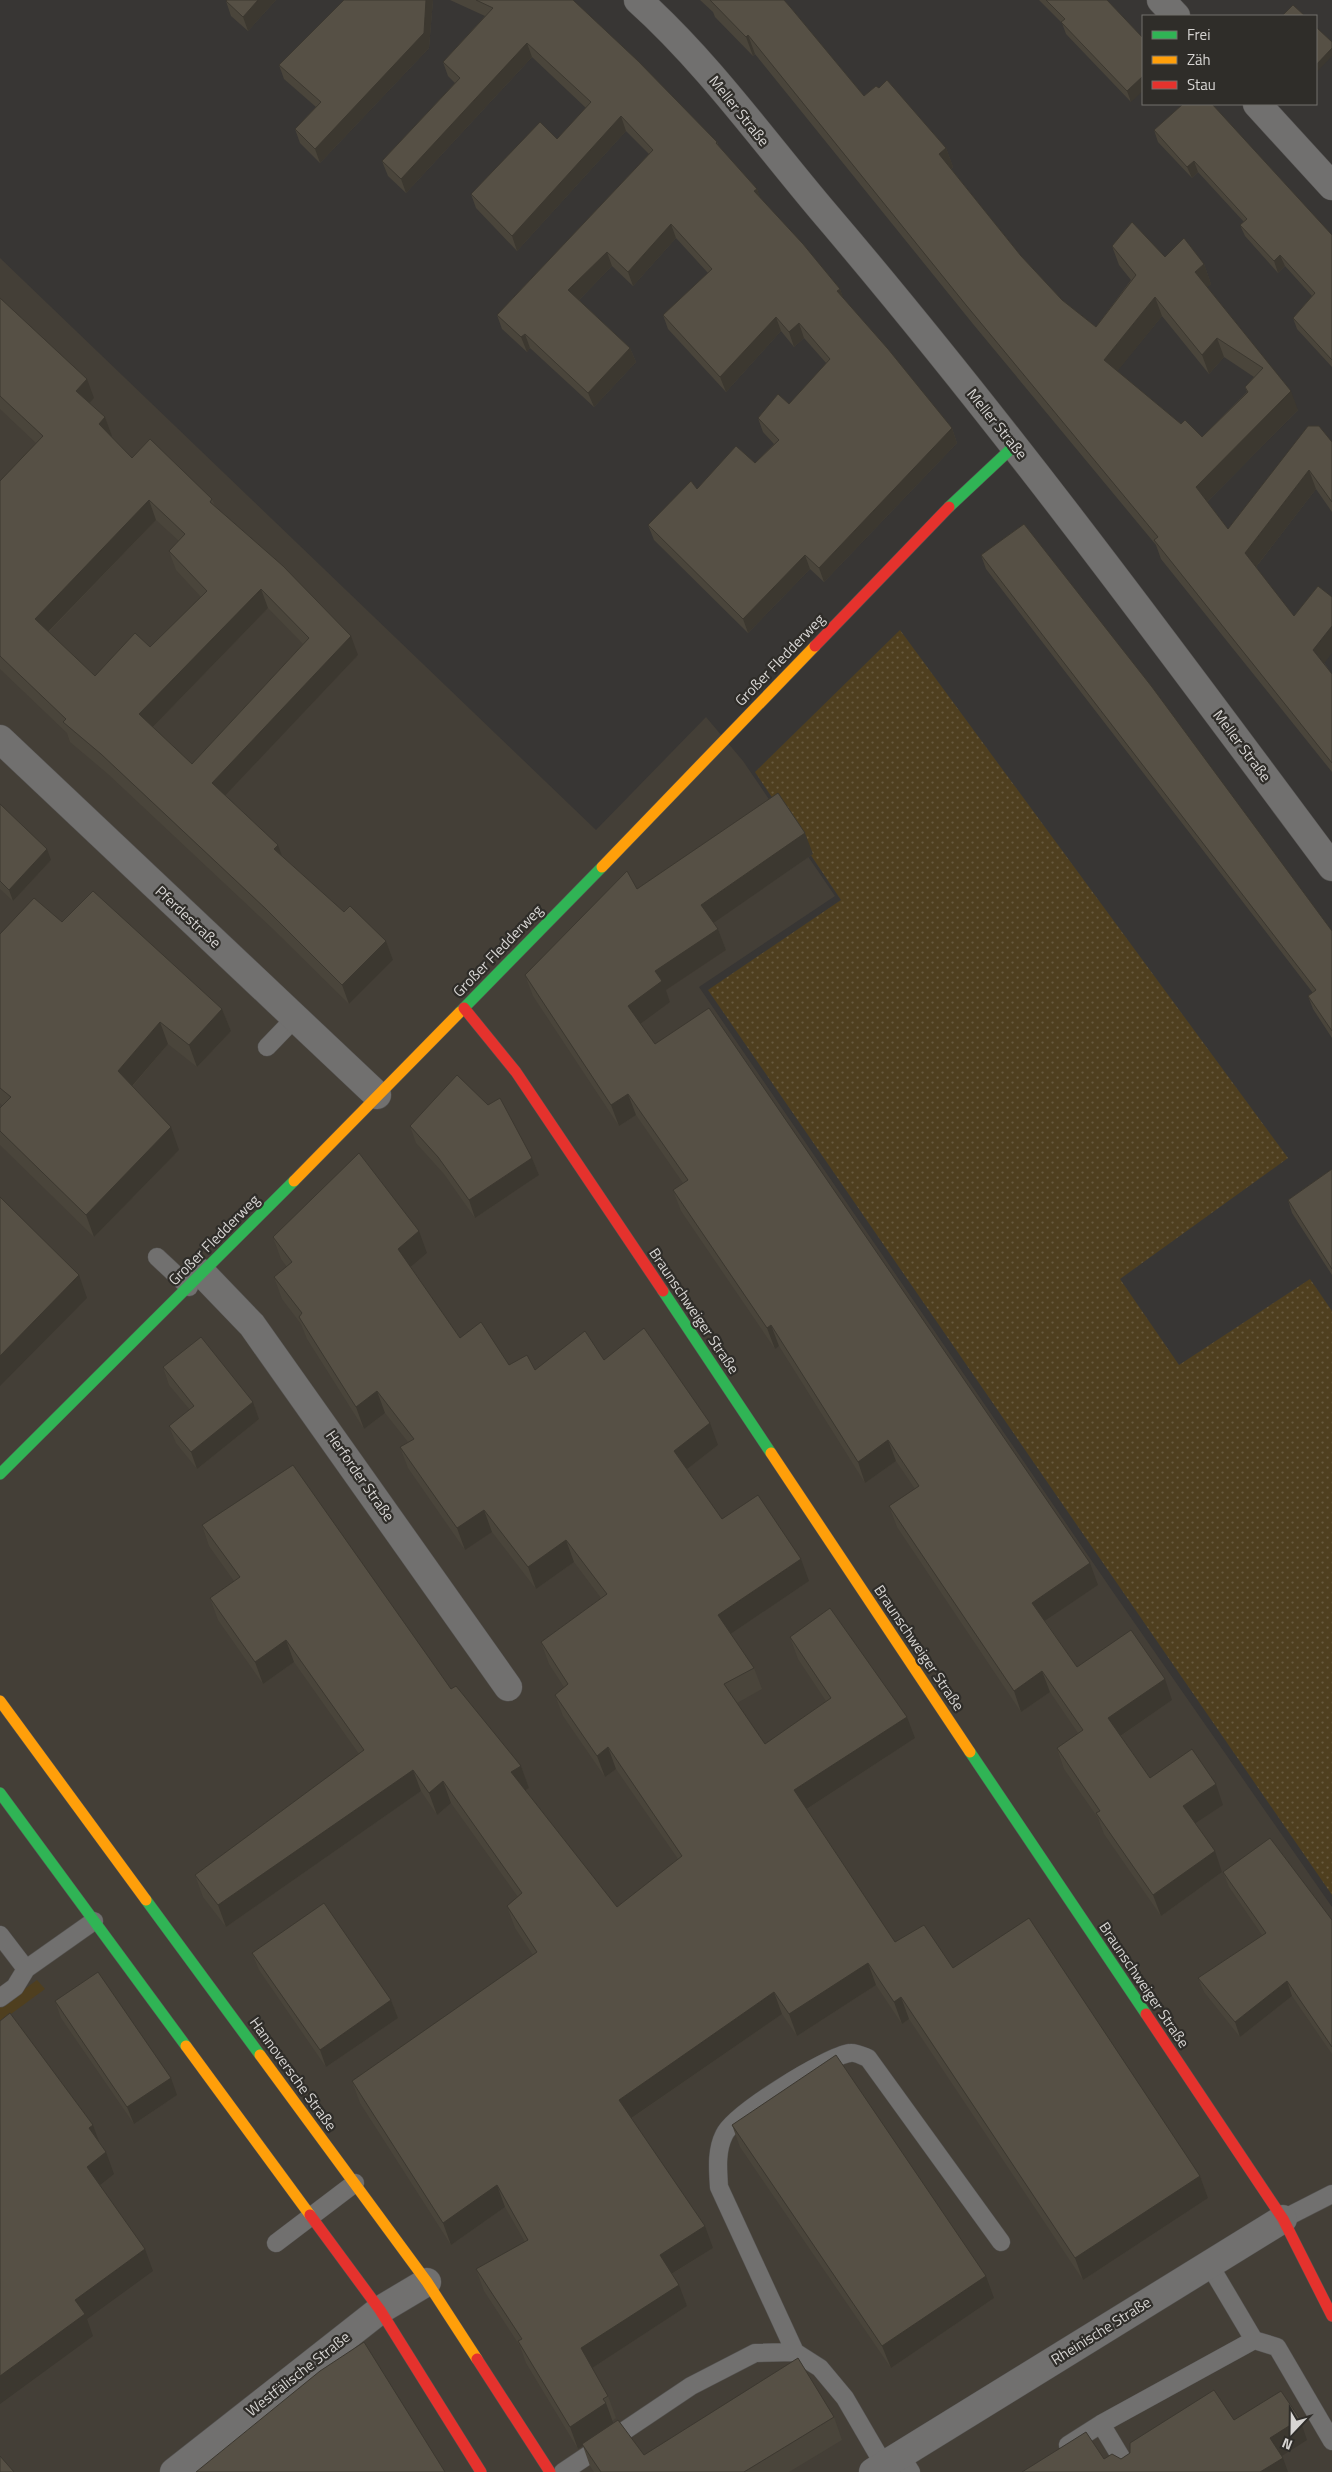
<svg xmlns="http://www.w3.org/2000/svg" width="1332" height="2472" viewBox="0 0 1332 2472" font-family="'Titillium Web',sans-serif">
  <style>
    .built { fill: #443f37 }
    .grass { fill: #4f3f1f }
    .garden { fill: url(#garden-dots) }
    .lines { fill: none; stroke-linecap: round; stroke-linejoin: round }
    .lane-casing { stroke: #545250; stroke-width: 19 }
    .street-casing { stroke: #545250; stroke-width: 29 }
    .fast-casing { stroke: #545250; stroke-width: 12 }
    .slow-casing { stroke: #545250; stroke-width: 12 }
    .jam-casing { stroke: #545250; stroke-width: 12 }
    .lane { stroke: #71706f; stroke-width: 18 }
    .street { stroke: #71706f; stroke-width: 28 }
    .fast { stroke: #30b455; stroke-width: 11 }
    .slow { stroke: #ff9f0a; stroke-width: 11 }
    .jam { stroke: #e5322d; stroke-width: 11 }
    .wall { fill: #4a453b; fill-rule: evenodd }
    .shaded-wall { fill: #3c3830 }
    .building { fill: #565045; stroke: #3c3830; fill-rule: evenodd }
    .labels { text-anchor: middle; stroke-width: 4.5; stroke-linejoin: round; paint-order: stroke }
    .street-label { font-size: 15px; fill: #d7d5d3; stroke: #2f2d29 }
  </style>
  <defs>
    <pattern id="garden-dots" width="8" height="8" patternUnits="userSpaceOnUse" patternTransform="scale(1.25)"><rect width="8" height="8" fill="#4f3f1f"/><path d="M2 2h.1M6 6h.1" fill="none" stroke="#685a3f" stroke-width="1.8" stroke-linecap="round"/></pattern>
  </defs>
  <rect width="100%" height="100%" fill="#383634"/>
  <path class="built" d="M0 258 596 830 706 717 743 761 835 896 699 987 1113 1592 1332 1907V2472H0Z"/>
  <path class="grass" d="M37 1980 45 1989 0 2022V2007Z"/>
  <path class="garden" d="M900 630 1288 1158 1120 1279 1179 1365 1310 1279 1332 1311V1895L708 990 841 900 755 772Z"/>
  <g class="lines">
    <defs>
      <path id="lane" d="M267 1047 295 1018
        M157 1257 189 1287
        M0 1935 26 1969 94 1921
        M0 1998 15 1987 26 1969
        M1283 2219 1332 2194
        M276 2243 355 2183
        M1209 2264 1254 2340
        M795 2352 719 2187C718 2170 716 2151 724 2135 733 2114 827 2056 850 2053 855 2052 863 2056 868 2058L1001 2242
        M1101 2424 1128 2469
        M1068 2445 1101 2424 1254 2340 1277 2347 1332 2441
        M901 2456 911 2472
        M563 2472 691 2386 755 2353 795 2352 820 2368 845 2398 884 2465"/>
      <path id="street" d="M638 0C707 62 762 139 822 210 1002 421 1167 645 1332 867
        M1161 0 1176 16
        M1257 104 1332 186
        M0 739 377 1095
        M202 1273 252 1325 508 1687
        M174 2472 380 2310 427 2282
        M873 2472 1283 2219"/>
      <path id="fast" d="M949 507 1014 446
        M460 1012 602 867
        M663 1291 771 1453
        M0 1474 294 1181
        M970 1752 1146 2014
        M0 1793 186 2046
        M146 1900 260 2055"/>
      <path id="slow" d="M602 867 815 646
        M294 1181 460 1012
        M771 1453 970 1752
        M0 1701 146 1900
        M186 2046 310 2215
        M260 2055 427 2282 477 2359"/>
      <path id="jam" d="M815 646 949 507
        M464 1008 516 1072 663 1291
        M1146 2014 1283 2219 1332 2316
        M310 2215 380 2310 481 2472
        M477 2359 550 2472"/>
    </defs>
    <use href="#lane" class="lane-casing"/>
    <use href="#street" class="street-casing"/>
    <use href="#fast" class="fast-casing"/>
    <use href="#slow" class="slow-casing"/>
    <use href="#jam" class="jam-casing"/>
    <use href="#lane" class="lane"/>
    <use href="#street" class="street"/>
    <use href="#fast" class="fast"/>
    <use href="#slow" class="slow"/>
    <use href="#jam" class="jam"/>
  </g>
  <path class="wall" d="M276 0 248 31 231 16 226 1Z
    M344 0H433L429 48 320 163 300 143 295 129 316 107 284 79 279 65Z
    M450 0H573L717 142 719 147 757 189 760 198 840 289 843 298 952 428 957 443 824 582 810 569 748 633 654 540 648 525 697 489 755 463 774 444 763 432 758 418 789 404 827 364 804 338 794 347 781 331 726 392 668 329 663 315 708 273 676 238 633 286 612 266 579 300 630 348 636 362 594 407 530 348 527 352 502 329 497 315 649 154 626 131 517 251 476 208 471 194 557 139 586 108 532 57 406 193 388 176 382 161 455 83 448 76 443 62 485 16Z
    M700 0H784L864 96 946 148 953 167 951 169 1021 256 1062 300 1096 327 1131 280 1119 265 1112 246 1204 264 1211 284 1207 287 1298 410 1207 502 1228 529 1332 442V512L1316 489 1256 567 1332 674V772L1161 559 1156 545 973 324 755 54 753 56 715 17 713 12ZM1162 316 1209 374 1224 357 1254 377 1245 387 1247 392 1202 437 1181 424 1117 371Z
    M1039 0H1107L1131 102 1066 34 1062 23Z
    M1154 130 1332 235V367L1297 329 1293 318 1312 296 1285 266 1278 273 1245 236 1240 225 1244 222 1198 172 1192 178 1158 142Z
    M0 298 94 398 89 403 105 417 112 436 111 437 132 458 212 499 215 506 358 655 225 795 282 856 344 912 386 941 393 960 349 1004 273 929 108 774 70 742 67 733 0 669V481L36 443 0 409ZM156 520 179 541 169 551 176 570 201 597 150 647 95 676 49 632ZM268 608 303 644 192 764 153 727Z
    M981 555 1332 931V1038L1313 1009 1308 996 1313 993 986 569Z
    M0 804 51 860 13 901 0 889Z
    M813 854 714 922 718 929 726 950 666 990 670 1002 640 1023 655 1044 1098 1585 1045 1620 1077 1667 1172 1700 1121 1736 1150 1778 1223 1805 1195 1824 1222 1872 1161 1916 1104 1834 1098 1818 1064 1769 1057 1748 1078 1733 1050 1692 1021 1712 897 1527 889 1506 915 1489 896 1461 865 1483 779 1346 775 1349 681 1211 673 1190 683 1183 636 1115 619 1126 533 996 525 975 637 889Z
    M62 922 222 1009 231 1031 197 1067 168 1044 133 1086 179 1150 94 1237 0 1145V1108L3 1106 0 1103V934Z
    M410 1126 532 1158 539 1175 475 1218 444 1174 416 1143Z
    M1332 1169V1275L1292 1213 1288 1200Z
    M273 1237 427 1253 411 1267 460 1338 509 1365 535 1370 604 1360 718 1445 687 1469 722 1519 809 1581 730 1634 754 1668 762 1689 737 1703 765 1744 826 1701 798 1659 790 1637 915 1738 807 1809 895 1942 953 1968 1200 2176 1208 2198 1083 2280 909 2019 902 2024 876 1985 797 2036 782 2014 632 2118 713 2248 672 2274 687 2306 592 2368 608 2396 616 2418 612 2421 613 2423 644 2455 834 2417 842 2440 789 2472H594L590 2466 583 2446 578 2449 526 2363 520 2346 484 2291 476 2269 525 2242 505 2207 451 2245 360 2103 352 2081 533 1955 515 1928 507 1906 518 1897 451 1803 437 1815 421 1791 226 1927 203 1897 195 1875 359 1754 294 1662 263 1684 218 1620 210 1598 234 1581 209 1546 202 1525 451 1689 521 1766 529 1788 525 1790 617 1907 678 1859 616 1769 605 1777 563 1716 555 1695 564 1687 549 1664 541 1642 601 1598 574 1562 536 1589 492 1532 465 1550 408 1468 400 1447 408 1442 385 1413 364 1429 307 1339 301 1324 282 1299 274 1277 287 1267 281 1259Z
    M163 1367 253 1402 259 1419 197 1469 176 1443 169 1426 190 1410 169 1385Z
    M1223 1872 1332 1920V2054L1292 1996 1240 2037 1204 1992 1198 1978 1262 1935 1229 1887Z
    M252 1953 391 2000 398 2018 326 2067 259 1970Z
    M55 2001 177 2095 134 2124 61 2018Z
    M732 2125 994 2298 891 2368 740 2147Z"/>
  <path class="shaded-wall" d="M258 0H276L248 31 243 17Z
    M426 0H433L429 48 320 163 315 149Z
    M748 35 755 54 753 56 746 37Z
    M527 43 532 57 406 193 401 179Z
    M1332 48V56L1316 73V65Z
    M1143 76V91L1131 102 1127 91Z
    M621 116 626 131 517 251 512 236Z
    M946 148 953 167 946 173 939 154Z
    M1194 161 1198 172 1192 178 1187 167Z
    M757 189 762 203 754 191Z
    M671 224 676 238 633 286 628 272Z
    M607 252 612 266 574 305 568 290Z
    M1280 255 1285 266 1278 273 1274 261Z
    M1204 264 1211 284 1202 291 1195 272Z
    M840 289 845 303 837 291Z
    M1155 297 1162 316 1111 379 1104 360Z
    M776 317 781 331 726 392 720 377Z
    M799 323 804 338 794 347 789 332Z
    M525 334 530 348 527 352 521 337Z
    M1217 338 1224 357 1209 374 1202 355Z
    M630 348 636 362 594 407 588 393Z
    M87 379 94 398 83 410 76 391Z
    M1291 391 1298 410 1203 506 1196 487Z
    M105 417 112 436 106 443 99 424Z
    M952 428 957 443 824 582 819 568Z
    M1309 470 1316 489 1252 572 1245 553Z
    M149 500 156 520 42 638 35 619Z
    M805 555 810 569 748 633 743 619Z
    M261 589 268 608 146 734 139 714Z
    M1332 626V653L1320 669 1313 650Z
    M351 636 358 655 219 802 212 783Z
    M805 833 813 854 709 926 701 905Z
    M278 845 285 864 274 849Z
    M47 849 51 860 13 901 9 890Z
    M718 929 726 950 666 990 670 1002 636 1027 628 1006 655 971Z
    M386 941 393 960 349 1004 342 985Z
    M222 1009 231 1031 197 1067 189 1045Z
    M160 1022 168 1044 126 1093 118 1071Z
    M628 1094 636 1115 619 1126 611 1105Z
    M171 1127 179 1150 94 1237 86 1215Z
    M532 1158 539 1175 475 1218 469 1200Z
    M419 1231 427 1253 406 1271 398 1249Z
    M79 1275 87 1298 0 1386V1356Z
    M771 1325 779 1346 775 1349 767 1328Z
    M377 1391 385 1413 364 1429 356 1407Z
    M253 1402 259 1419 197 1469 191 1452Z
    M710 1423 718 1445 682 1473 674 1451Z
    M888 1440 896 1461 865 1483 858 1462Z
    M484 1510 492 1532 465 1550 457 1528Z
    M566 1540 574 1562 536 1589 528 1567Z
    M801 1559 809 1581 726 1637 718 1615Z
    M1090 1563 1098 1585 1040 1624 1032 1603Z
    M286 1640 294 1662 263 1684 255 1662Z
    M1042 1671 1050 1692 1021 1712 1014 1691Z
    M1165 1679 1172 1700 1116 1739 1108 1718Z
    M907 1717 915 1738 802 1812 794 1790Z
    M608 1747 616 1769 605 1777 597 1756Z
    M521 1766 529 1788 519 1794 511 1772Z
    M413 1770 421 1791 226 1927 218 1905Z
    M443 1781 451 1803 437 1815 429 1793Z
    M1216 1784 1223 1805 1190 1827 1183 1806Z
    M1215 1851 1222 1872 1161 1916 1153 1895Z
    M868 1963 876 1985 797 2036 789 2014Z
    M1287 1981 1292 1996 1240 2037 1235 2022Z
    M774 1992 782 2014 627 2121 619 2100Z
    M901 1997 909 2019 902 2024 894 2002Z
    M391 2000 398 2018 326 2067 320 2050Z
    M171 2078 177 2095 134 2124 127 2107Z
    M93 2125 101 2147 89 2128Z
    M106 2152 114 2174 95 2189 87 2167Z
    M1200 2176 1208 2198 1083 2280 1075 2258Z
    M497 2185 505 2207 451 2245 443 2223Z
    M705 2226 713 2248 668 2276 660 2255Z
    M145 2249 153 2271 87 2319 93 2336 0 2404V2376L75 2300Z
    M986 2276 994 2298 891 2368 882 2346Z
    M679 2285 687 2306 589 2370 581 2348Z
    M606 2403 614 2425 578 2449 570 2427Z
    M1300 2419 1307 2440 1277 2459 1270 2438Z
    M1283 2458 1288 2472H1260Z"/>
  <path class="building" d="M227 0H258L243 17 226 1Z
    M344 0H426L424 33 315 149 295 129 321 102 279 65Z
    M476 0H573L638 61 717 142 716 143 757 189 754 191 803 244 840 289 837 291 888 349 952 428 819 568 805 555 743 619 648 525 691 481 697 489 736 446 755 463 779 440 758 418 778 394 789 404 830 359 799 323 789 332 776 317 720 377 663 315 712 269 671 224 628 272 607 252 568 290 630 348 588 393 525 334 521 337 497 315 653 150 621 116 512 236 471 194 540 122 557 139 591 102 527 43 401 179 382 161 460 78 443 62 493 8Z
    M710 0H784L791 8 864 96 876 86 879 88 887 80 946 148 939 154 1021 256 1062 300 1096 327 1136 275 1112 246 1132 222 1165 257 1184 238 1204 264 1195 272 1291 391 1196 487 1228 529 1308 426H1319L1332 442V502L1309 470 1245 553 1294 616 1318 586 1332 597V626L1313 650 1332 674V763L1154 540 1158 537 966 305 748 35 746 37ZM1155 297 1202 355 1217 338 1263 368 1245 387 1248 392 1202 437 1185 420 1181 424 1104 360Z
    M1046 0H1107L1143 38V76L1127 91 1061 22 1065 19Z
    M1293 5 1305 16H1282Z
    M1316 27 1332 42V48L1316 65Z
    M1183 104H1212L1332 235V360L1293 318 1315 293 1280 255 1274 261 1240 225 1247 219 1194 161 1187 167 1154 130Z
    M0 298 87 379 76 391 105 417 99 424 132 458 150 439 212 499 210 502 283 566 351 636 212 783 278 845 274 849 344 912 350 906 386 941 342 985 266 909 101 754 63 722 66 719 0 656V481L43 436 0 396ZM149 500 185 534 169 551 207 591 150 647 135 633 95 676 35 619ZM261 589 309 638 192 764 139 714Z
    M1024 524 1152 687 1332 931V1031L1308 996 1316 990 981 555Z
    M778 793 805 833 701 905 718 929 655 971 662 981 628 1006 655 1044 709 1008 1090 1563 1032 1603 1077 1667 1131 1630 1165 1679 1108 1718 1150 1778 1192 1749 1216 1784 1183 1806 1215 1851 1153 1895 1096 1813 1100 1811 1057 1748 1083 1730 1042 1671 1014 1691 889 1506 919 1486 888 1440 858 1462 771 1325 767 1328 673 1190 688 1180 628 1094 611 1105 525 975 627 871 637 889Z
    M0 804 47 849 9 890 0 881Z
    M93 891 222 1009 189 1045 160 1022 118 1071 171 1127 86 1215 0 1131V1108L11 1097 0 1088V934L34 898 62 922Z
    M457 1075 488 1105 500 1098 532 1158 469 1200 438 1157 410 1126Z
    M359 1153 419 1231 398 1249 460 1338 481 1322 509 1365 527 1355 535 1370 585 1331 604 1360 644 1328 710 1423 674 1451 722 1519 758 1495 801 1559 718 1615 754 1668 724 1684 765 1744 831 1698 790 1637 830 1608 907 1717 794 1790 895 1942 924 1925 953 1968 1029 1918 1200 2176 1075 2258 901 1997 894 2002 868 1963 789 2014 774 1992 619 2100 705 2226 660 2255 679 2285 581 2348 608 2396 603 2399 606 2403 570 2427 518 2341 522 2339 476 2269 528 2240 497 2185 443 2223 352 2081 537 1952 507 1906 522 1893 443 1781 429 1793 413 1770 218 1905 195 1875 364 1750 286 1640 255 1662 210 1598 240 1577 202 1525 293 1465 451 1689 456 1686 521 1766 511 1772 617 1907 682 1856 608 1747 597 1756 555 1695 568 1684 541 1642 607 1594 566 1540 528 1567 484 1510 457 1528 400 1447 414 1439 377 1391 356 1407 299 1317 302 1313 274 1277 292 1262 273 1237Z
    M1332 1169V1269L1288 1200Z
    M0 1197 79 1275 0 1356Z
    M201 1337 253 1402 191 1452 169 1426 194 1406 163 1367Z
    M1270 1838 1332 1920V2047L1287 1981 1235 2022 1198 1978 1266 1933 1223 1872Z
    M324 1903 391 2000 320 2050 252 1953Z
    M98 1972 171 2078 127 2107 55 2001Z
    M10 2013 93 2125 89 2128 106 2152 87 2167 145 2249 75 2300 85 2314 0 2376V2021Z
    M836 2055 986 2276 882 2346 732 2125Z
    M364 2342 445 2472H196L320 2371Z
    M798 2358 834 2417 744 2472H601L582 2444 618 2420 644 2455Z
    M1214 2390 1234 2420 1281 2391 1300 2419 1270 2438 1283 2458 1260 2472H1022L1086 2432 1104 2459 1112 2454 1121 2459 1130 2453V2443Z
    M0 2456 14 2472H0Z"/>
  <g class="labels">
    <g class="street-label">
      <text transform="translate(739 111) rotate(51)" y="5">Meller Straße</text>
      <text transform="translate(997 424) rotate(51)" y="5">Meller Straße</text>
      <text transform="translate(780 660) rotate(-46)" y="5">Großer Fledderweg</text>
      <text transform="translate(1242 746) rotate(53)" y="5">Meller Straße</text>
      <text transform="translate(188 917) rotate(43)" y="5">Pferdestraße</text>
      <text transform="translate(498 951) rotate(-46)" y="5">Großer Fledderweg</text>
      <text transform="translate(214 1240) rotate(-45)" y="5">Großer Fledderweg</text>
      <text transform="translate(694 1311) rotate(56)" y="5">Braunschweiger Straße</text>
      <text transform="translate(360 1476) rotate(55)" y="5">Herforder Straße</text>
      <text transform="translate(919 1648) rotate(56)" y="5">Braunschweiger Straße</text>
      <text transform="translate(1144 1985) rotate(56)" y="5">Braunschweiger Straße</text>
      <text transform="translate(293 2074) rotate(54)" y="5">Hannoversche Straße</text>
      <text transform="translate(1101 2331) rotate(-32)" y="5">Rheinische Straße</text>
      <text transform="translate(298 2374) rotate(-38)" y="5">Westfälische Straße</text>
    </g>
  </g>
  <rect x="1142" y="15" width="175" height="90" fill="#2f2d29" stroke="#72706d"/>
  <rect x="1152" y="31" width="25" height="8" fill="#30b455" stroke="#72706d"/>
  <text x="1187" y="40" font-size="15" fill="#d7d5d3">Frei</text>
  <rect x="1152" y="56" width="25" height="8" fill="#ff9f0a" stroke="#72706d"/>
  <text x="1187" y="65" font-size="15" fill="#d7d5d3">Zäh</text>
  <rect x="1152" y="81" width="25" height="8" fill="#e5322d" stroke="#72706d"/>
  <text x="1187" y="90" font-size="15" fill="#d7d5d3">Stau</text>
  <g transform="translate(1292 2432) rotate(202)" stroke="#2f2d29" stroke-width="4" paint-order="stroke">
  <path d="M0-4L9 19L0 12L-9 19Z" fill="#d7d5d3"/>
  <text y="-8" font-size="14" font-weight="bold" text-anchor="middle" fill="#d7d5d3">N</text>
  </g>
</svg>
